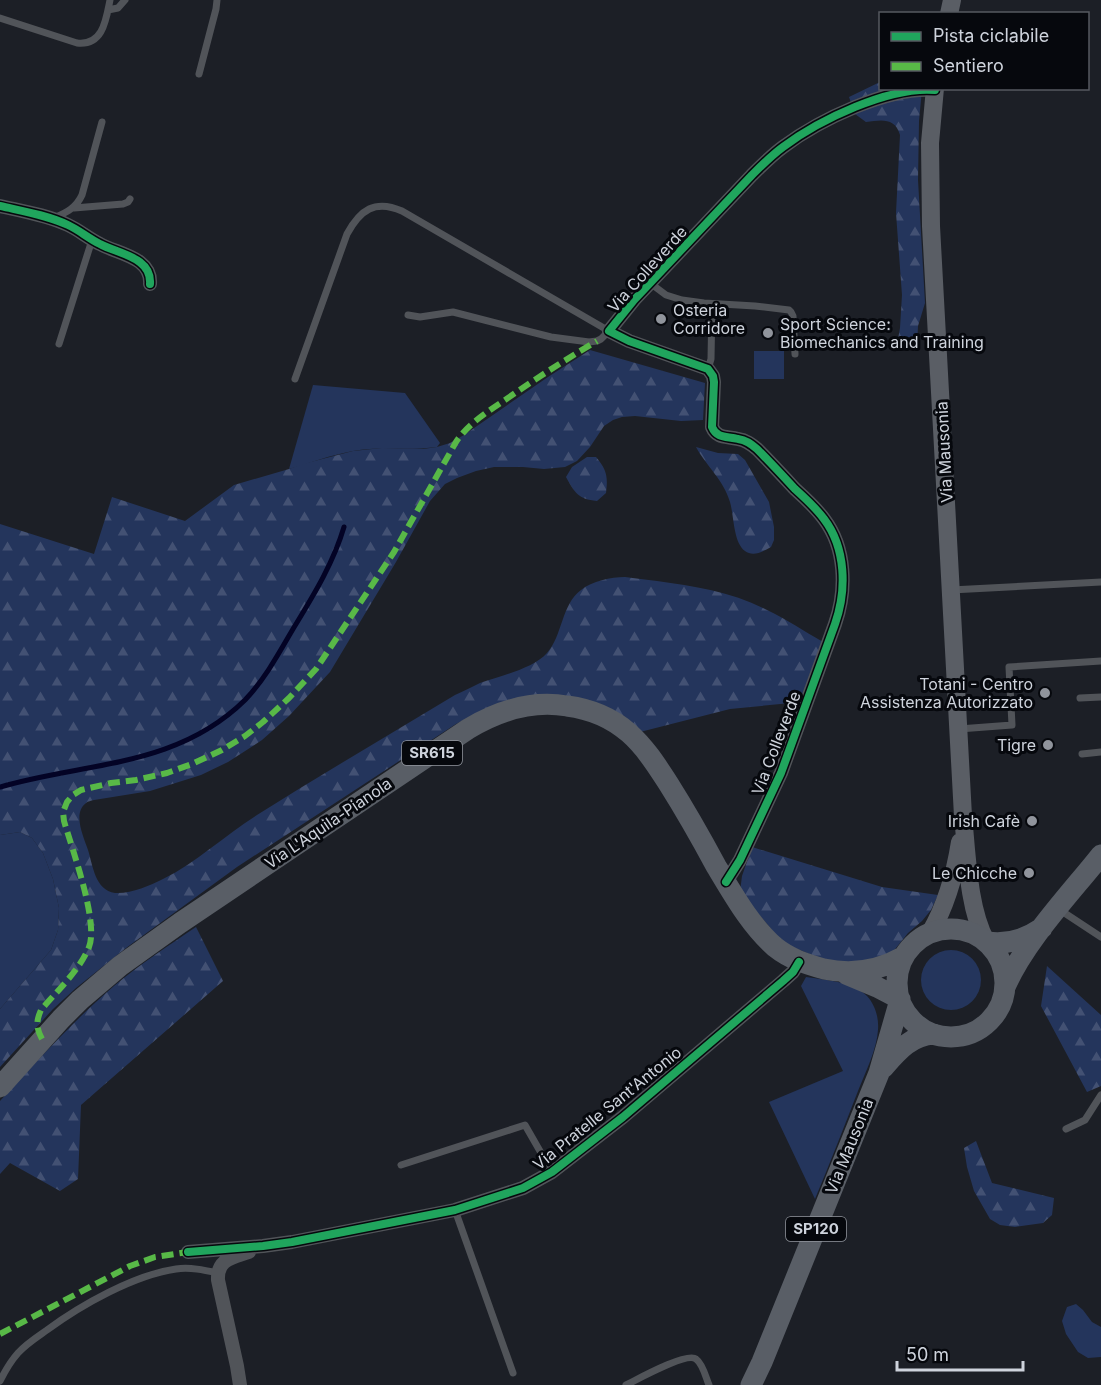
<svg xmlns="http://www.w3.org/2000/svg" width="1101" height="1385" viewBox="0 0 1101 1385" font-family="Inter,sans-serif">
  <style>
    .grass { fill: #24355c }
    .forest { fill: url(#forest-firs) }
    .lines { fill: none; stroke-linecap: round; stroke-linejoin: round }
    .stream { stroke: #030325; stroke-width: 5 }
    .service { stroke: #515459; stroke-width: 7 }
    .minor { stroke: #515459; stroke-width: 14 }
    .secondary { stroke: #5a5e65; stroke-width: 18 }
    .primary { stroke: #595e66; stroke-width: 21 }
    .quiet { stroke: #58b947; stroke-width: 6; stroke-dasharray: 12 6; stroke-linecap: butt }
    .cycleway-casing { stroke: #06080d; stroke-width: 11 }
    .cycleway { stroke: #20a55d; stroke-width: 8 }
    .poi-dot { fill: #90949c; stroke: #06080d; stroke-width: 2 }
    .labels { text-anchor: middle; stroke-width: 6; stroke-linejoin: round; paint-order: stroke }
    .shield { fill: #06080d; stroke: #92969e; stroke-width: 1.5 }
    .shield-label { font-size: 15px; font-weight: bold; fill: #ced3dc }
    .street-label { font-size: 16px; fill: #ced3dc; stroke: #06080d }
    .poi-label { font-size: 16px; fill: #ced3dc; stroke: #06080d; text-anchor: end }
  </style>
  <defs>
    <pattern id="forest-firs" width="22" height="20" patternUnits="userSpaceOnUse" patternTransform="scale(1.5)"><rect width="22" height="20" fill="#24355c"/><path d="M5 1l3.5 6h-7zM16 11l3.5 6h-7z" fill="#435173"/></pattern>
  </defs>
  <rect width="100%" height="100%" fill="#1c1f26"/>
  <path class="grass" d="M754 351H784V379H754Z
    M313 385 405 393 440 443 437 447C409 451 380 446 353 451 331 455 310 463 289 469Z
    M20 832 32 838 43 853 53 879 59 908 58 930 51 950 0 1009V835Z
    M921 980a30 30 0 1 1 60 0a30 30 0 1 1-60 0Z
    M806 977C825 980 852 981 867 996 875 1005 879 1017 878 1030 877 1049 865 1073 858 1091 844 1127 830 1163 815 1199L769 1102 843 1071 801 986Z
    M1076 1304 1083 1310 1092 1322 1101 1327V1357L1088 1358 1078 1352 1066 1334 1062 1321 1067 1307Z"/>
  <path class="forest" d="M880 82V88L922 89 919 121 918 180 925 303 918 326 917 347 896 350 900 328 902 295 896 213 900 135C895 117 881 120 866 122L855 114 849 97Z
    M590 350 705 383 703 420 681 421 635 416 622 417 613 420 604 426 590 447 577 461 565 467 544 469 523 467H494L476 471 457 478 445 484 430 501 396 562 330 672 289 716 262 740 228 762 201 775 150 791 94 800C91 801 88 801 86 803 72 813 84 838 88 850 93 866 95 890 115 893 131 894 149 886 163 879 197 862 225 835 257 815 322 774 389 735 455 695 464 691 472 687 480 683 499 676 533 669 547 653 563 635 561 605 581 590 592 581 611 577 625 577 635 578 646 580 657 581 694 586 733 592 767 610 786 619 804 631 823 642L801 702 730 709 640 732 612 711 477 713 456 724 237 867 126 948 76 988 53 1009 0 1067V1009L51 950 58 930 59 908 53 879 43 853 32 838 20 832 0 835V524L94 554 112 497 185 521 234 485 289 469 303 464 353 451 382 448 423 449 437 447 450 443 464 435 548 377Z
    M696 447 718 453 738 454 745 460 769 502 774 527V540L771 547C762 552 753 557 745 551 733 542 734 515 730 502 723 479 707 467 696 447Z
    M587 457H596C607 470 608 477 606 493L597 501C578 499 575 493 566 477L572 467Z
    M752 847 882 887 938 895 931 910 922 921 908 933 892 953 873 962H829L783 943 740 892 742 876Z
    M196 927 223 981 81 1105 78 1179 60 1191 10 1163 0 1174V1101C37 1061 73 1021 114 986 140 964 168 946 196 927Z
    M1047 966 1101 1015V1086L1087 1092 1041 1006Z
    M976 1141 992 1183 1054 1198 1052 1215 1043 1223 1015 1227 1000 1225 990 1219 974 1191 967 1167 964 1148Z"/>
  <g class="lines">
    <path class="stream" d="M0 787C85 762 176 768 245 700 265 679 279 653 293 629 313 596 333 564 344 527"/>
    <path class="service" d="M108 10 118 8 125 0
      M0 18 77 43C103 46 106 20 110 0
      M199 74 216 9 217 0
      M74 208 123 204 128 202 130 199
      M54 218C67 212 76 208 82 195L102 122
      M650 283 666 295 682 300 704 303 755 306 789 310 791 312 793 316 795 354
      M59 344 92 240
      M708 369 711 359 712 304
      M295 379 347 234C360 210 375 199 402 211L609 331 601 339 597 341 589 342 551 337 453 312 420 317 408 315
      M951 590 1101 582
      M1080 698 1101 697
      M959 729 1012 725 1009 667 1101 661
      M1082 754 1101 752
      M1060 910 1101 937
      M1066 1129 1085 1120 1101 1095
      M401 1165 525 1125 552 1172
      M455 1210 513 1373
      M0 1381C5 1371 10 1362 18 1353 26 1344 37 1337 47 1330 81 1305 134 1275 176 1269 190 1267 204 1270 218 1273
      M626 1385C638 1379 687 1352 696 1359 703 1364 706 1378 709 1385"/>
    <path class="minor" d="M0 206C22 211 47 215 68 225 79 230 88 238 100 244 118 254 152 257 150 284
      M726 882 740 860 781 773 835 624C847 590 846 548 824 519 816 508 805 498 795 489 782 475 770 462 757 449 751 444 746 440 738 439 727 436 717 439 712 427L714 382 713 376 708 369 629 341 609 331 634 300 752 175C762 165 772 155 783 147 819 120 889 86 935 90
      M188 1252 263 1246 292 1242 455 1210 523 1188 552 1172 623 1117 783 981 793 972 799 962
      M240 1385 237 1366 218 1280C217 1259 232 1258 249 1252"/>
    <path class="secondary" d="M949 14 952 0
      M935 88 930 143 931 226 963 816C967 854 968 908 986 941
      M930 933C947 904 955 874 960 842"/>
    <path class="primary" d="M897 983a54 54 0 1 1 108 0a54 54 0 1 1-108 0Z
      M987 942C1007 945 1026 939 1042 928
      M846 974 877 987 900 999
      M1005 987C1025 941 1070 894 1101 855
      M883 1068C897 1052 911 1035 934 1034
      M0 1087 61 1019 80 1000 120 966 180 923 468 729C498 711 532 700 567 706 590 709 612 718 629 733 645 747 657 766 668 783 685 810 701 838 716 866 733 894 750 925 775 947 790 959 806 964 824 969 852 975 878 971 903 957
      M751 1385 762 1362 879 1073 900 1000"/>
    <path class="quiet" d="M42 1039C36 1028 36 1021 41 1010 56 992 80 970 89 947 99 922 72 849 64 821L63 812 67 802 73 795 81 790 111 783 136 780 167 773 192 764 222 750 245 736 263 722 289 698 316 669 394 552 456 442C468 424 487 412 505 400 535 379 565 360 597 341
      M0 1334 130 1266 155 1257 188 1252"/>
    <defs>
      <path id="cycleway" d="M0 206C22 211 47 215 68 225 79 230 88 238 100 244 118 254 152 257 150 284
        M726 882 740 860 781 773 835 624C847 590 846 548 824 519 816 508 805 498 795 489 782 475 770 462 757 449 751 444 746 440 738 439 727 436 717 439 712 427L714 382 713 376 708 369 629 341 609 331 634 300 752 175C762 165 772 155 783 147 819 120 889 86 935 90
        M188 1252 263 1246 292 1242 455 1210 523 1188 552 1172 623 1117 783 981 793 972 799 962"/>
    </defs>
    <use href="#cycleway" class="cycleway-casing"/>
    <use href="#cycleway" class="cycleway"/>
  </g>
  <g class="poi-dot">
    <circle cx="661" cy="319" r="6"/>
    <circle cx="768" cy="333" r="6"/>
    <circle cx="1045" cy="693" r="6"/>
    <circle cx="1048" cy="745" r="6"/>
    <circle cx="1032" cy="821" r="6"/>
    <circle cx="1029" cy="873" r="6"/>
  </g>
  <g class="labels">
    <g class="shield">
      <rect x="402" y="741" width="60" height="24" rx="4.5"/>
      <rect x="786" y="1217" width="60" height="24" rx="4.5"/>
    </g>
    <g class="shield-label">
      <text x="432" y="758">SR615</text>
      <text x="816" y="1234">SP120</text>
    </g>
    <g class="street-label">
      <text transform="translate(647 269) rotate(-48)" y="6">Via Colleverde</text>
      <text transform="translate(944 452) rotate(-93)" y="6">Via Mausonia</text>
      <text transform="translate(776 743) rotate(-69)" y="6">Via Colleverde</text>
      <text transform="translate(328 823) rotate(-34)" y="6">Via L'Aquila-Pianola</text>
      <text transform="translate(607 1108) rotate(-39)" y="6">Via Pratelle Sant'Antonio</text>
      <text transform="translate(849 1146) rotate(-68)" y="6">Via Mausonia</text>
    </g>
    <g class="poi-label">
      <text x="673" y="316" text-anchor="start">Osteria<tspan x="673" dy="18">Corridore</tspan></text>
      <text x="780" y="330" text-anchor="start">Sport Science:<tspan x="780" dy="18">Biomechanics and Training</tspan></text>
      <text x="1033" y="690">Totani - Centro<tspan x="1033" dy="18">Assistenza Autorizzato</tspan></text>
      <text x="1036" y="751">Tigre</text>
      <text x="1020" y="827">Irish Cafè</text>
      <text x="1017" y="879">Le Chicche</text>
    </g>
  </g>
  <rect x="879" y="12" width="210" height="78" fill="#06080d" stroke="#565960" stroke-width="1.5"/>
  <rect x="891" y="32" width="30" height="9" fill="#20a55d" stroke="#565960" stroke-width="1.5"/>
  <text x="933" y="42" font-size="18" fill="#ced3dc">Pista ciclabile</text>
  <rect x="891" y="62" width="30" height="9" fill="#58b947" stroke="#565960" stroke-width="1.5"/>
  <text x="933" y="72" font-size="18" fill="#ced3dc">Sentiero</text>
  <path d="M897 1361v9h126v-9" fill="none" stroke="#ced3dc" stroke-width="3"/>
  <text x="906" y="1361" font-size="18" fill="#ced3dc" stroke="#06080d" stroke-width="4.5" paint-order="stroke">50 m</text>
</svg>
